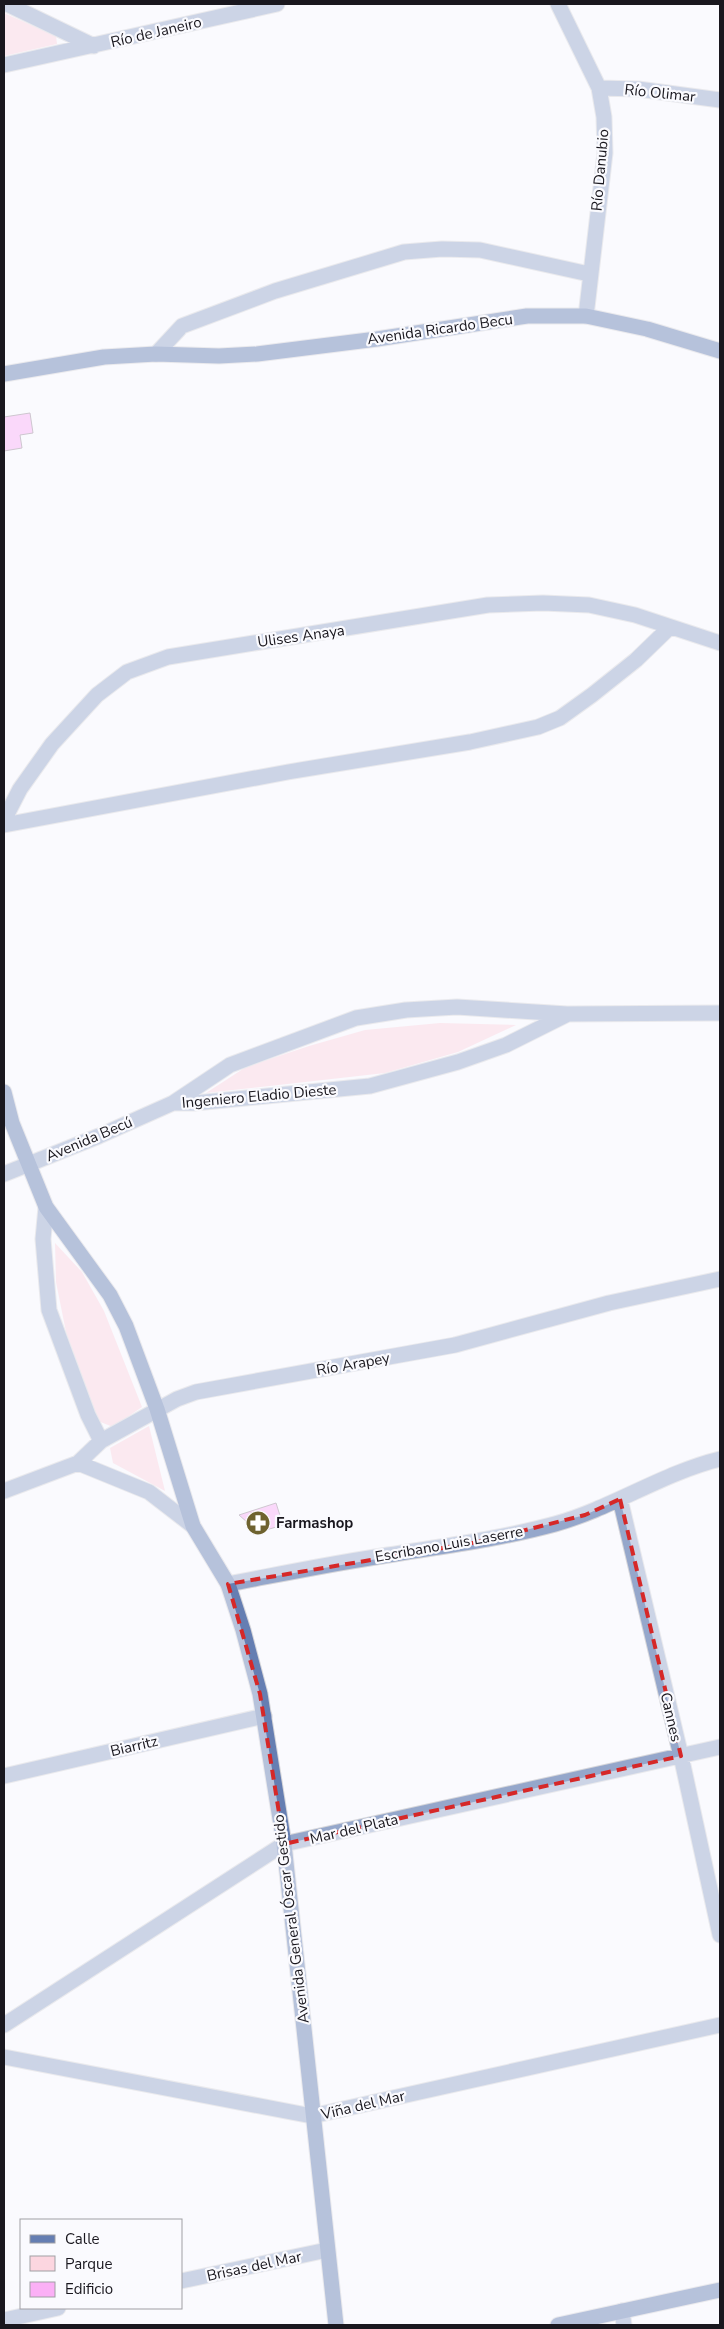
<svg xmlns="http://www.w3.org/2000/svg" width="724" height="2329" viewBox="0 0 724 2329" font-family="'Nunito Sans',sans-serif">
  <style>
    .green { fill: #fcd6e0 }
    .building { fill: #fbb0f6; stroke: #998998 }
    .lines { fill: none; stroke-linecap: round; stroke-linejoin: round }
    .street-casing { stroke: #d6d6da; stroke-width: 17 }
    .secondary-casing { stroke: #d6d6da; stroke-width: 17 }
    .street { stroke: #95a7cb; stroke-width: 15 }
    .secondary { stroke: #657eb2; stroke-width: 15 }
    .marked { fill: none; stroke: #d62828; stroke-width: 4; stroke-dasharray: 10 6; stroke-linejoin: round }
    .labels { text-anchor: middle; stroke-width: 4.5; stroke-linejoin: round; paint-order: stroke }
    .street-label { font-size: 15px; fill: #19171e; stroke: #fafafe }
    .poi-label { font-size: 15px; font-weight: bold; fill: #19171e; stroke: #fafafe; text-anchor: start }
  </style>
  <rect width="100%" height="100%" fill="#fafafe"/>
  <path class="green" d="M4 13 56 36 57 44 4 56Z
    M440 1023 516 1025 458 1052 385 1073 206 1093 246 1067 309 1046 365 1030Z
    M55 1243 82 1272 104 1311 142 1407 113 1427 98 1421 66 1332 56 1282Z
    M149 1426 165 1491 113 1463 110 1448Z"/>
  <path class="building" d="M30 413 33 433 20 435 22 448 4 451V417Z
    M276 1503 283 1525 266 1530H256L239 1515Z"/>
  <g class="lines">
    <defs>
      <path id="street" d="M7 4 94 46
        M558 4 599 88 604 117 605 153 586 316
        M4 65 277 4
        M599 88 638 89 720 100
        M156 354 182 326 275 291 404 252 442 249 480 250 589 274
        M4 820 20 789 52 744 97 695 127 672 168 657 488 605 543 603 589 605 635 615 720 643
        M4 825 288 772 470 742 538 727 560 718 592 695 636 660 669 628
        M173 1103H195L370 1086 458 1062 506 1045 566 1015
        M4 1174 99 1136 173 1103 230 1065 356 1018 406 1010 457 1007 567 1014 720 1013
        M46 1207 43 1239 49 1310 88 1415 101 1441
        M78 1463 149 1492 193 1526
        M4 1491 78 1463 101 1441 177 1399 196 1392 455 1345 609 1303 720 1279
        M620 1499 681 1756 720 1935
        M228 1584C281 1574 334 1563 388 1555 444 1546 500 1539 555 1524 612 1508 663 1473 720 1459
        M4 1776 264 1716
        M4 2025 284 1844 720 1747
        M4 2057 312 2116 720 2025
        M181 2281 327 2250
        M622 2311 624 2325
        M4 2320 58 2308"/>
      <path id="secondary" d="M4 374 104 357 156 354 219 356 257 354 377 339 527 316H586L647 329 720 351
        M4 1092 12 1123 46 1207 110 1295 126 1326 157 1409 193 1526 228 1584 243 1630 260 1694 284 1844 336 2325
        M558 2325 720 2290"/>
    </defs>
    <use href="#street" class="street-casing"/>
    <use href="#secondary" class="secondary-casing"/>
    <use href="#street" class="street"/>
    <use href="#secondary" class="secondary"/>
  </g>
  <path d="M0 0H724V2329H0ZM620 1499 681 1756 284 1844 260 1694 228 1584 478 1542 585 1515Z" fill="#fafafe" fill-opacity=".55" fill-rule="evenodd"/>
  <path class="marked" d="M620 1499 681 1756 284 1844 260 1694 228 1584 478 1542 585 1515Z"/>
  <defs>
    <symbol id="pharmacy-disc" viewBox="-11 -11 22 22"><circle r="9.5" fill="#6e622f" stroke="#fafafe"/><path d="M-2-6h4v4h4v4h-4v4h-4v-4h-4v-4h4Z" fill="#fff"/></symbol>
  </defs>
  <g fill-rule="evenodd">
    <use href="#pharmacy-disc" x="244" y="1509" width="28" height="28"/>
  </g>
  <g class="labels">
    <g class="street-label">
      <text transform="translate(156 32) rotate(-13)" y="5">Río de Janeiro</text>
      <text transform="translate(660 93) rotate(6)" y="5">Río Olimar</text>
      <text transform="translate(600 170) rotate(-85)" y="5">Río Danubio</text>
      <text transform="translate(440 329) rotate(-8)" y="5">Avenida Ricardo Becu</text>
      <text transform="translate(301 636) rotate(-8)" y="5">Ulises Anaya</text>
      <text transform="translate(259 1096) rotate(-5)" y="5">Ingeniero Eladio Dieste</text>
      <text transform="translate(89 1139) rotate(-23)" y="5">Avenida Becú</text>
      <text transform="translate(353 1364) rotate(-10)" y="5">Río Arapey</text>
      <text transform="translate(449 1544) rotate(-10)" y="5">Escribano Luis Laserre</text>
      <text transform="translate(671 1717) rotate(77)" y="5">Cannes</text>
      <text transform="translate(134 1746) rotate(-13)" y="5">Biarritz</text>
      <text transform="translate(354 1829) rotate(-13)" y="5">Mar del Plata</text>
      <text transform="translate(291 1919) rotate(-97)" y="5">Avenida General Óscar Gestido</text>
      <text transform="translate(363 2105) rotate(-13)" y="5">Viña del Mar</text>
      <text transform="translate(254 2266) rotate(-12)" y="5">Brisas del Mar</text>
    </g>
    <g class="poi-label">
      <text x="276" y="1528">Farmashop</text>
    </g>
  </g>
  <rect width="724" height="2329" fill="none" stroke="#19171e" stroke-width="10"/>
  <rect x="20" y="2219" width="162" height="90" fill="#fafafe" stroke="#a09fa4"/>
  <rect x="30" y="2235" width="25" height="8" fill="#657eb2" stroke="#a09fa4"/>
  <text x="65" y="2244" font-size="15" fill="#19171e">Calle</text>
  <rect x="30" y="2256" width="25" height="15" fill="#fcd6e0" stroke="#a09fa4"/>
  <text x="65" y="2269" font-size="15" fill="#19171e">Parque</text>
  <rect x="30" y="2282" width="25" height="15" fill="#fbb0f6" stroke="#a09fa4"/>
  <text x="65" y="2294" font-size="15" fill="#19171e">Edificio</text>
</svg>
